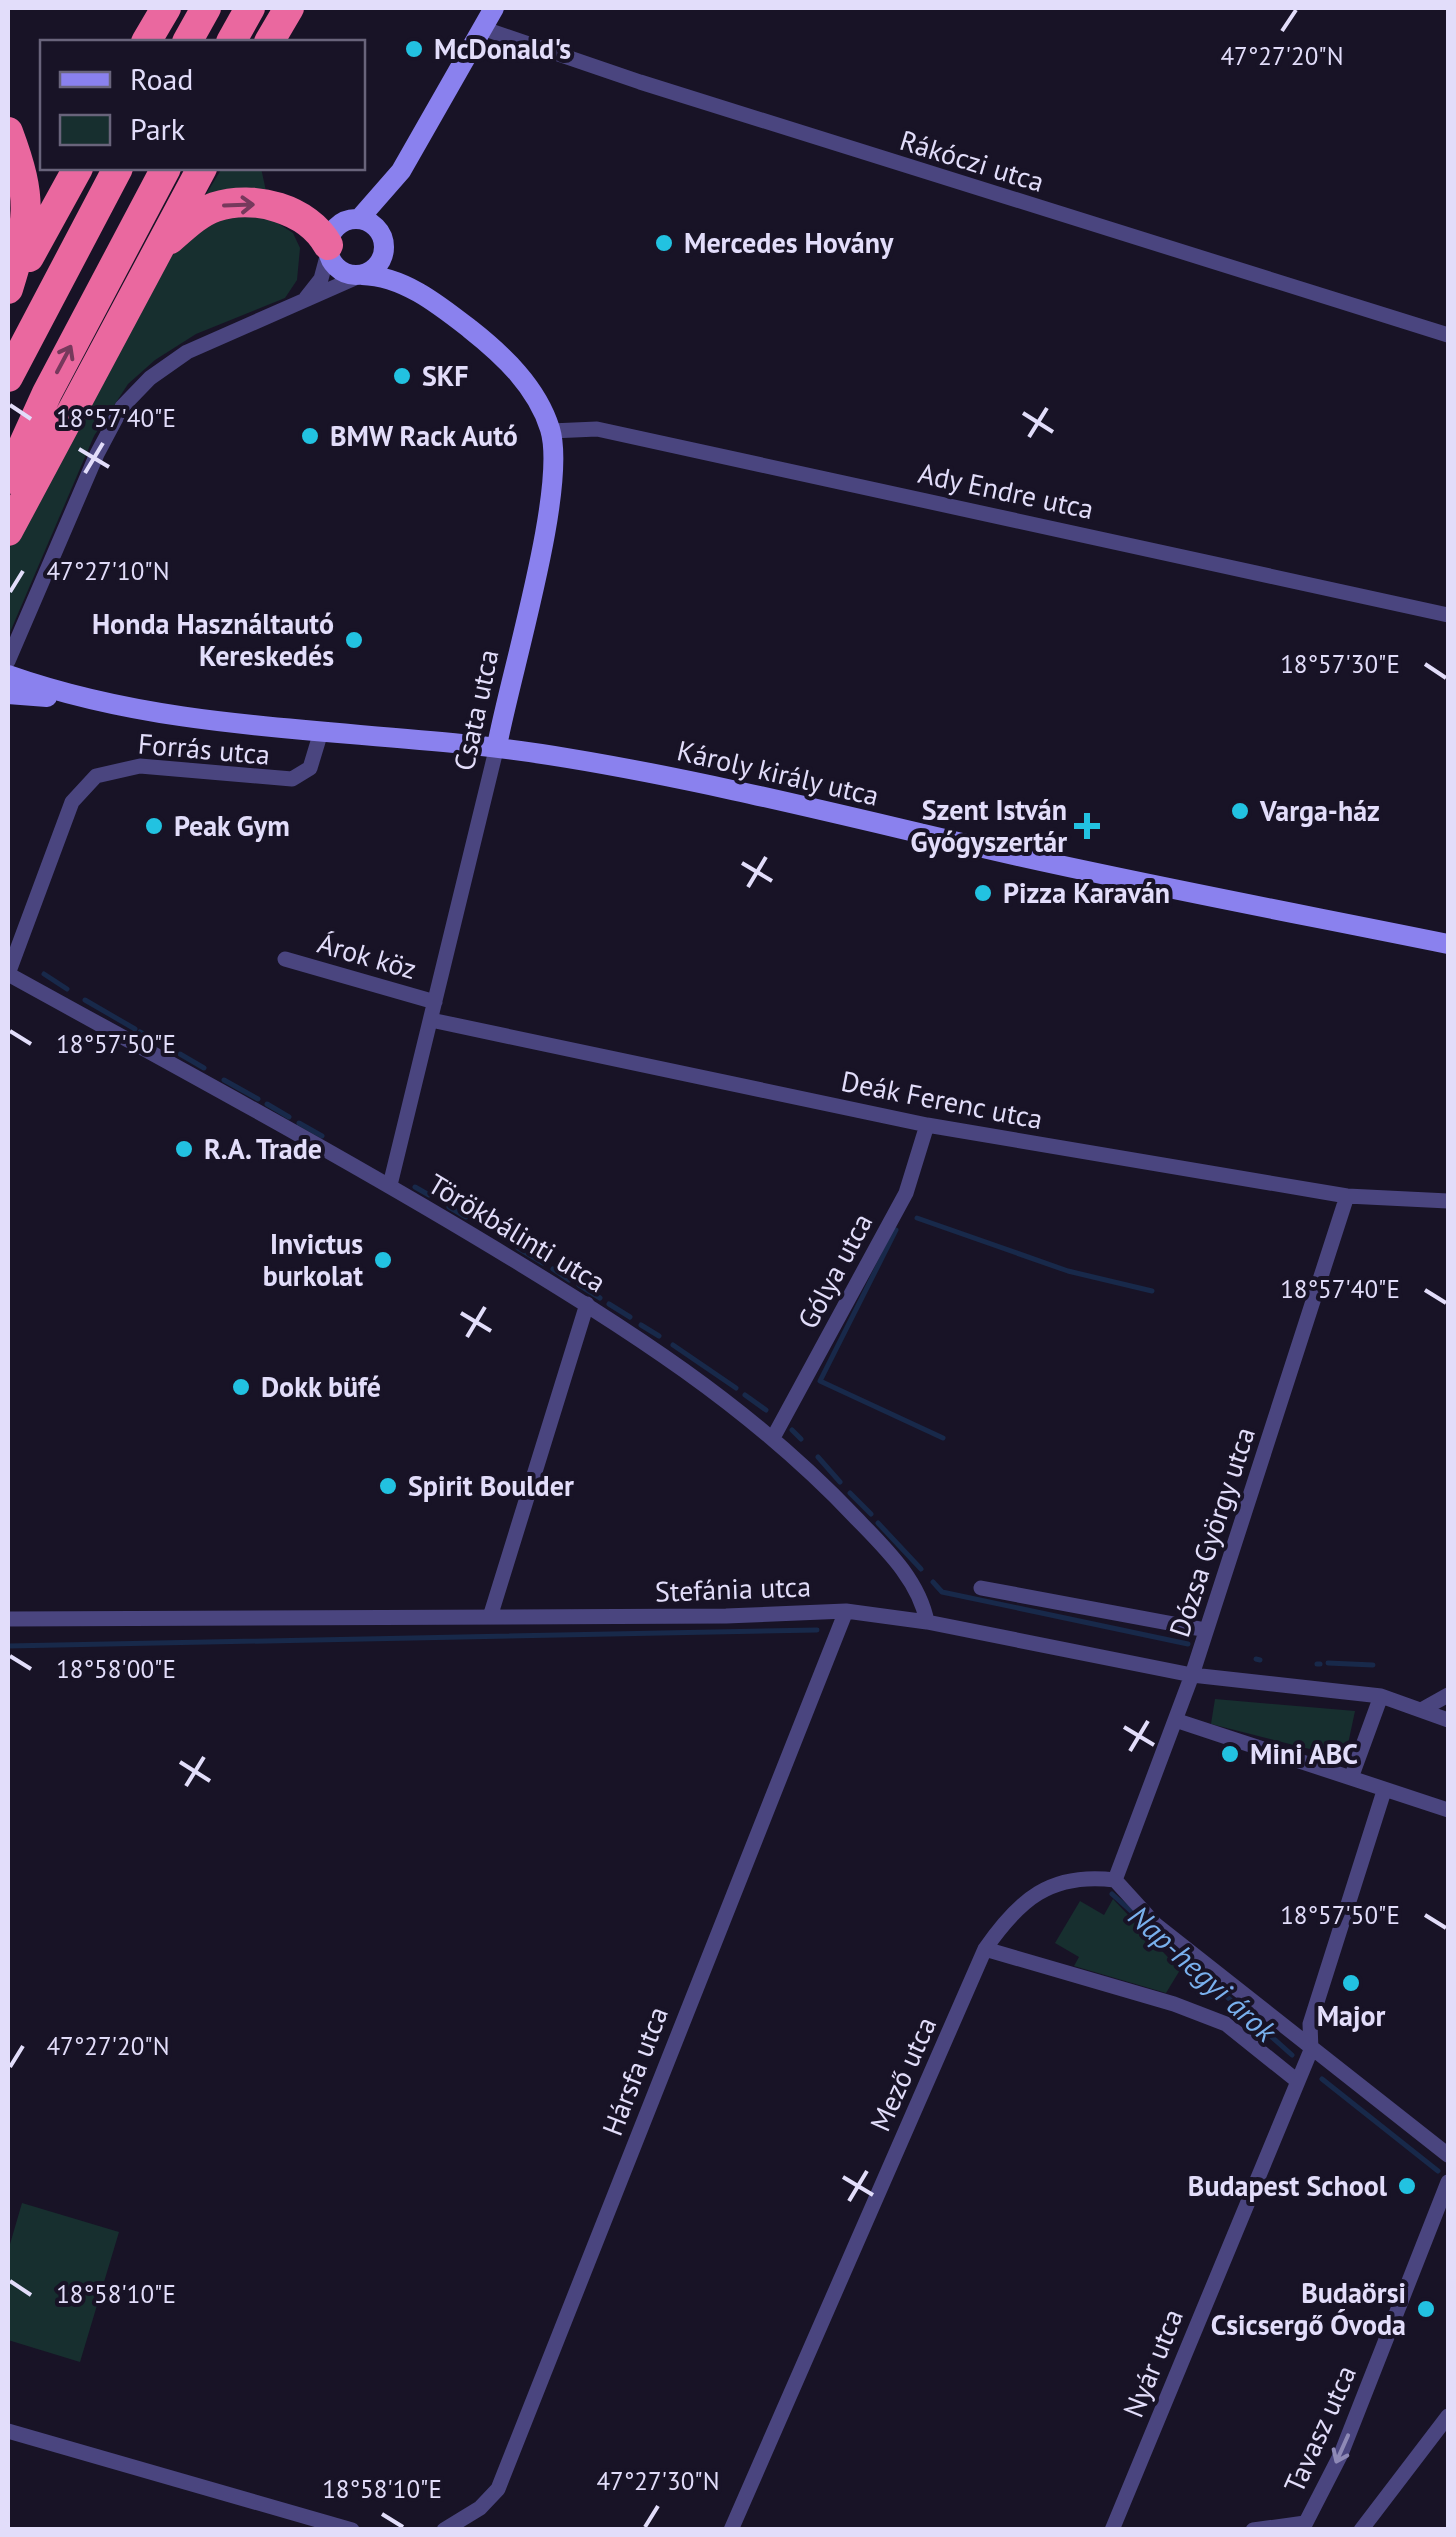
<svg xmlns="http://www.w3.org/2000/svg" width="1456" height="2537" viewBox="0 0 1456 2537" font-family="'PT Sans',sans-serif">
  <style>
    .green { fill: #172f2f }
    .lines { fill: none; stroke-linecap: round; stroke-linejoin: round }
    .stream { stroke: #18294a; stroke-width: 5 }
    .street { stroke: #4a457f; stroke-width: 15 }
    .secondary { stroke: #8a81ee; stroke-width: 20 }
    .highway { stroke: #ea689f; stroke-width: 30 }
    .oneway { stroke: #76395c }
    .oneway2 { stroke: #8e89b6 }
    .ticks { fill: none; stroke: #e2ddfa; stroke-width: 4 }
    .poi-dot { fill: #22c2e1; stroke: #181326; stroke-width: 4 }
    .labels { text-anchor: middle; stroke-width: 8; stroke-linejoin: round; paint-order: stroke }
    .poi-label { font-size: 28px; font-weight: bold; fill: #e2ddfa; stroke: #181326; text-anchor: start }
    .street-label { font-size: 28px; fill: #e2ddfa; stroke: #181326 }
    .water-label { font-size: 30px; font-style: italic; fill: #79b0ed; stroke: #181326 }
    .ticks-label { font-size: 25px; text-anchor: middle; fill: #e2ddfa; stroke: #181326; stroke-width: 8; stroke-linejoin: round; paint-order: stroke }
  </style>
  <rect width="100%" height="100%" fill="#181326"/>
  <path class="green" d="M222 168H261L266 191 205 196Z
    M262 213 293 233 300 248 297 280 285 298 196 334 155 360 128 384 94 436 8 637V551L166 259 214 215Z
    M1215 1699 1355 1711 1345 1758 1211 1724Z
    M1113 1899 1180 1970 1166 1993 1074 1966 1079 1957 1055 1943 1080 1901 1104 1915Z
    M22 2203 119 2232 80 2362 8 2340V2251Z"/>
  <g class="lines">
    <path class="stream" d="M44 974 67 989
      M85 1000 135 1029
      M140 1032 155 1041
      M163 1045 172 1050
      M180 1054 204 1068
      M224 1080 258 1099
      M267 1104 289 1117
      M299 1123 322 1136
      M415 1187 429 1195
      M449 1207 466 1217
      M917 1218 1068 1271 1152 1291
      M896 1230 820 1381 943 1438
      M518 1248 543 1263
      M553 1269 569 1280
      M579 1285 600 1298
      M609 1304 630 1317
      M641 1325 659 1336
      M673 1345 736 1388
      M745 1395 766 1410
      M792 1430 801 1439
      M818 1457 840 1482
      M850 1493 871 1514
      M878 1523 921 1569
      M933 1582 942 1592 1188 1644
      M8 1646 817 1630
      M1256 1659 1260 1660
      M1328 1663 1373 1665
      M1317 1664H1320
      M1112 1894 1292 2055
      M1322 2079 1438 2171"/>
    <path class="street" d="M482 28 640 82 1448 335
      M306 298 321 279 328 253
      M551 431 597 429 1448 615
      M8 661 97 454 122 407 150 378 187 352 362 275
      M285 959 435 1002
      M8 974C171 1064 335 1152 494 1248 627 1329 748 1404 856 1518 885 1548 919 1580 927 1622
      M8 974 72 802 96 776 140 766 292 779 310 768 320 735
      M431 1020 927 1125 1347 1196 1448 1201
      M390 1185 497 746
      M774 1436 906 1193 927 1125
      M981 1588 1206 1630
      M490 1617 587 1304
      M8 1619 726 1616 846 1611 927 1622 1192 1675 1381 1696 1448 1720
      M1423 1709 1448 1695
      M1175 1720 1448 1810
      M1351 1778 1381 1696
      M1115 1880 1192 1675 1347 1196
      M1115 1880 1156 1925 1448 2155
      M985 1949 1174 2004 1226 2024 1296 2080
      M8 2431 352 2530
      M444 2530 480 2508 498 2489 846 1611
      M731 2530 985 1949C1019 1900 1050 1872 1115 1880
      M1112 2530 1311 2050 1310 2024 1384 1791
      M1253 2530 1305 2523
      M1302 2530 1341 2454 1448 2182
      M1361 2530 1448 2416"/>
    <path class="secondary" d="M359 219 401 171 494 8
      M328 247a28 28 0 1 1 56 0a28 28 0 1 1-56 0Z
      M362 275C403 276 438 304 470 329 503 355 537 387 550 429 568 488 510 675 497 746
      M8 675C190 739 380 726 567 758 719 783 868 822 1018 856 1161 888 1305 915 1448 944
      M8 694 47 697"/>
    <path class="highway" d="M146 42 166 8
      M187 42 206 8
      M231 42 250 8
      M269 42 289 8
      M8 132C34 202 29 220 8 289
      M170 239C184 227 198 213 215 207 254 194 308 209 328 245
      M29 257 78 168
      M8 377 118 168
      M8 479 47 393 166 168
      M8 531 202 168"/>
  </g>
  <defs><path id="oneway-shaft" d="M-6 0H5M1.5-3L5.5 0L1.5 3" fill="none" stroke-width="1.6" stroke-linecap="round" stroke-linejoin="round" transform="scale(2.5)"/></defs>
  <g class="oneway">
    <use href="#oneway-shaft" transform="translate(239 205) rotate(-2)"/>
    <use href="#oneway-shaft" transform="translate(64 359) rotate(-62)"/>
  </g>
  <use class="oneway2" href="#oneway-shaft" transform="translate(1342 2449) rotate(114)"/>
  <path class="ticks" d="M1282 31 1296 10M10 405 31 419M1023 413 1053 432M1029 437 1047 408M79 449 109 467M85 473 103 443M10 592 23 571M1425 664 1446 678M742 863 772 881M748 887 766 857M10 1031 31 1044M1425 1290 1446 1303M461 1313 491 1331M467 1337 485 1307M10 1656 31 1669M1124 1727 1154 1745M1130 1751 1148 1721M180 1762 210 1781M186 1786 204 1757M1425 1915 1446 1928M10 2067 23 2046M843 2177 873 2195M849 2201 867 2171M10 2281 31 2295M382 2514 403 2527M645 2527 658 2506"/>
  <g class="poi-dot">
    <circle cx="414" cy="49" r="10"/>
    <circle cx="664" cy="243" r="10"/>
    <circle cx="402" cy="376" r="10"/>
    <circle cx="310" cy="436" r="10"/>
    <circle cx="354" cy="640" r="10"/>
    <circle cx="1240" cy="811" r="10"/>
    <circle cx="154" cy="826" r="10"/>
    <path d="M1082 811h10v10h10v10h-10v10h-10v-10h-10v-10h10z"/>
    <circle cx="983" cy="893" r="10"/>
    <circle cx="184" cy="1149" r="10"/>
    <circle cx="383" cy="1260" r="10"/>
    <circle cx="241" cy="1387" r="10"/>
    <circle cx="388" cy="1486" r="10"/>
    <circle cx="1230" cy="1754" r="10"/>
    <circle cx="1351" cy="1983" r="10"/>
    <circle cx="1407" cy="2186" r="10"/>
    <circle cx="1426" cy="2309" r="10"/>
  </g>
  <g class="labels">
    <g class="poi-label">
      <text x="434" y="59">McDonald's</text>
      <text x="684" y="253">Mercedes Hovány</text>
      <text x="422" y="386">SKF</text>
      <text x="330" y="446">BMW Rack Autó</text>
      <text x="334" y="634" text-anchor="end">Honda Használtautó<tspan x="334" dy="32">Kereskedés</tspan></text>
      <text x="1067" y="820" text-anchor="end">Szent István<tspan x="1067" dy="32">Gyógyszertár</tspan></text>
      <text x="1260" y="821">Varga-ház</text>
      <text x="174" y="836">Peak Gym</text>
      <text x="1003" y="903">Pizza Karaván</text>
      <text x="204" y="1159">R.A. Trade</text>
      <text x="363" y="1254" text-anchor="end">Invictus<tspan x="363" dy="32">burkolat</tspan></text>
      <text x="261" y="1397">Dokk büfé</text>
      <text x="408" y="1496">Spirit Boulder</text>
      <text x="1250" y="1764">Mini ABC</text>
      <text x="1351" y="2026" text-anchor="middle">Major</text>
      <text x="1387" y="2196" text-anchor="end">Budapest School</text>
      <text x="1406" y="2303" text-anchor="end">Budaörsi<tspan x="1406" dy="32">Csicsergő Óvoda</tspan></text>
    </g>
    <g class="street-label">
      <text transform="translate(972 161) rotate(17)" y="10">Rákóczi utca</text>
      <text transform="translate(1006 491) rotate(12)" y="10">Ady Endre utca</text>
      <text transform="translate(476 710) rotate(-78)" y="10">Csata utca</text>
      <text transform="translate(204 749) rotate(5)" y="10">Forrás utca</text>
      <text transform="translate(778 773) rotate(13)" y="10">Károly király utca</text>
      <text transform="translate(367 956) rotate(16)" y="10">Árok köz</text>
      <text transform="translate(942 1100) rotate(11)" y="10">Deák Ferenc utca</text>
      <text transform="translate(517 1233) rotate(31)" y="10">Törökbálinti utca</text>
      <text transform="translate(835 1271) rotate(-62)" y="10">Gólya utca</text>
      <text transform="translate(1212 1532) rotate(-72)" y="10">Dózsa György utca</text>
      <text transform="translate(733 1589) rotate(-2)" y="10">Stefánia utca</text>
      <text transform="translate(635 2071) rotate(-69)" y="10">Hársfa utca</text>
      <text transform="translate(903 2074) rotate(-66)" y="10">Mező utca</text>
      <text transform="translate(1153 2363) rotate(-68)" y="10">Nyár utca</text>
      <text transform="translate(1320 2429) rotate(-66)" y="10">Tavasz utca</text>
    </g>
    <g class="water-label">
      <text transform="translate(1202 1974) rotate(42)" y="10">Nap-hegyi árok</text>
    </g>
  </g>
  <g class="ticks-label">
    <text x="1282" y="65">47°27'20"N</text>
    <text x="116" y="427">18°57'40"E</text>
    <text x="108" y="580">47°27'10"N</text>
    <text x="1340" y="673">18°57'30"E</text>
    <text x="116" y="1053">18°57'50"E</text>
    <text x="1340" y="1298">18°57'40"E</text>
    <text x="116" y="1678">18°58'00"E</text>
    <text x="1340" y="1924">18°57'50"E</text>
    <text x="108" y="2055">47°27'20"N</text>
    <text x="116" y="2303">18°58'10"E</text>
    <text x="658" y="2490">47°27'30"N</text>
    <text x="382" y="2498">18°58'10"E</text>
  </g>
  <rect width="1456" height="2537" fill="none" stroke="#e2ddfa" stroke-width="20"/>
  <rect x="40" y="40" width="325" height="130" fill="#181326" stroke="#69647b" stroke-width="2.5"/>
  <rect x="60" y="72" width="50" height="15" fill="#8a81ee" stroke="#69647b" stroke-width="2.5"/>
  <text x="130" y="90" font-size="30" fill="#e2ddfa">Road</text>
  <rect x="60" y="115" width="50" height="30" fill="#172f2f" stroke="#69647b" stroke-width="2.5"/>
  <text x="130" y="140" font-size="30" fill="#e2ddfa">Park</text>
</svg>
